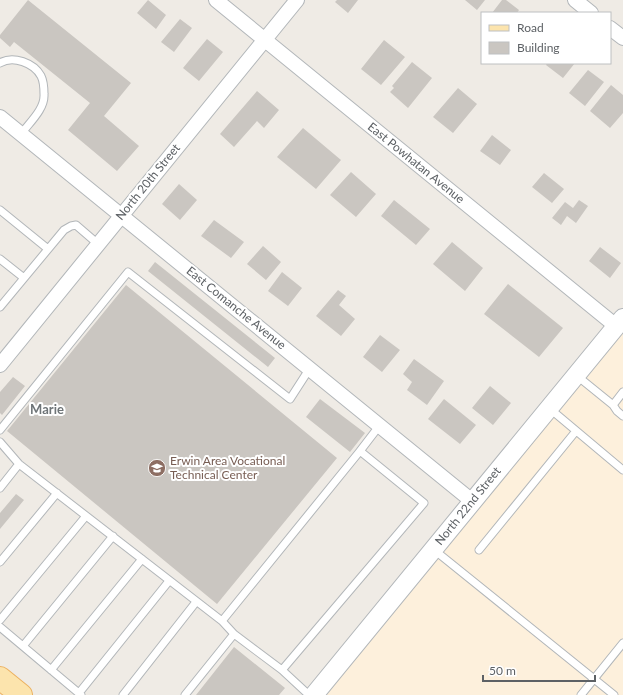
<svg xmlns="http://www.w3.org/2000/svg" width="623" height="695" viewBox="0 0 623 695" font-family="Lato,sans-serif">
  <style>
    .commercial { fill: #fdf0dc }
    .building { fill: #cac6c1 }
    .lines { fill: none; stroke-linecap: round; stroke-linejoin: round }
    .service-casing { stroke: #b2b6b9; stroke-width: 9 }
    .minor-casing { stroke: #b2b6b9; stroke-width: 16 }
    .tertiary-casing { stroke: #b2b6b9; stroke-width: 20 }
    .primary-casing { stroke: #ecb160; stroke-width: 24 }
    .service { stroke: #fff; stroke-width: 7 }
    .minor { stroke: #fff; stroke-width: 14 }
    .tertiary { stroke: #fff; stroke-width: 18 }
    .primary { stroke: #fce4ad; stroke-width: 22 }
    .labels { text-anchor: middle; stroke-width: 4; stroke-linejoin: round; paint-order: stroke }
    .street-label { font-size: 12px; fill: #5d6165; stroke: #fff }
    .education-label { font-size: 12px; fill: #785e54; stroke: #fff; text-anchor: start }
    .neighbourhood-label { font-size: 13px; font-weight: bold; fill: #6e7477; stroke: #fff }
  </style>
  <rect width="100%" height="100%" fill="#efebe5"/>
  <path class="commercial" d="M623 330V695H324Z"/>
  <path class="building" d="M28 0 131 83 104 116 139 146 117 171 68 130 90 103 14 42 10 47 0 38V35Z
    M148 0 166 15 156 29 137 13Z
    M337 0H358L348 13 335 2Z
    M465 0H485L477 10Z
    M502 0H506L519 10 517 13H492Z
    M180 19 192 28 174 52 161 42Z
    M207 39 223 52 199 81 183 68Z
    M384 40 405 57 381 85 361 69Z
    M412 62 432 78 408 108 390 92 394 88 392 86Z
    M547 63H575L563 78 546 65Z
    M588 70 604 82 585 106 569 93Z
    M611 85 623 95V113L610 128 590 111Z
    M458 88 477 104 453 133 433 117Z
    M257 91 279 110 264 128 257 121 234 147 220 134Z
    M303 128 341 160 316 189 277 157Z
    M492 135 511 150 500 165 480 151Z
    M351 172 376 194 356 217 330 195Z
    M544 173 564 189 552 203 532 187Z
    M179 184 197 200 180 220 162 204Z
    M394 200 430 229 416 245 381 216Z
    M579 200 588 206 576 223 567 216 561 225 552 218 565 202 573 208Z
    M214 220 244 242 231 258 201 236Z
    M452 242 483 268 465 291 433 264Z
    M263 246 281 262 266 280 247 264Z
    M600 247 621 263 610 278 589 261Z
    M155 262 275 358 268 367 148 271Z
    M282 272 302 288 288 306 268 291Z
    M508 284 563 328 539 357 484 314Z
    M126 285 337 458 217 604 7 431Z
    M338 290 346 296 339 305 355 319 341 336 316 316Z
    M380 335 400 350 382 372 363 357Z
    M414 359 444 381 427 405 407 390 412 382 403 374Z
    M13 377 25 386 2 415 0 413V392Z
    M490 386 511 403 493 425 472 408Z
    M320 399 365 433 350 452 306 417Z
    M444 399 476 425 460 444 428 419Z
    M16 494 24 500 0 529V513Z
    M234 647 285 688 279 695H196Z"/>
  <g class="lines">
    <defs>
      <path id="service" d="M0 63C13 55 34 63 41 76 43 80 44 89 44 94 45 109 30 122 21 134
        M0 210 48 249
        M0 259 24 278
        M0 307 64 230 71 226 76 225 98 244
        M576 375 613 405
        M623 392 613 405 617 411 623 416
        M549 408 623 470
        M0 430 128 272 290 399 310 368
        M0 442 19 464 222 621
        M360 451 380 425
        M0 488 19 464
        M433 549 614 695
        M479 550 576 431
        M0 562 57 493
        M0 620 86 516
        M0 627 81 695
        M234 634 222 621 360 451 424 503 282 670
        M23 646 113 536
        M51 670 142 559
        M79 693 169 581
        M123 695 196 602
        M185 695 234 634 282 670 309 695
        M581 695 623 643"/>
      <path id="minor" d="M216 0 616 326
        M575 0 591 13
        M610 28 623 38
        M0 117 472 501
        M0 365 297 0"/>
      <path id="tertiary" d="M314 695 623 318"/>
      <path id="primary" d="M0 678 21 695"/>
    </defs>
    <use href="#service" class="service-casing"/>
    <use href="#minor" class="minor-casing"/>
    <use href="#tertiary" class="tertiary-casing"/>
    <use href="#primary" class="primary-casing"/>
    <use href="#service" class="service"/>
    <use href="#minor" class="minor"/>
    <use href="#tertiary" class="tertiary"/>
    <use href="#primary" class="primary"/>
  </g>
  <defs>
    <symbol id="school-disc" viewBox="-11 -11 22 22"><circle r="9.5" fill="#8d6e63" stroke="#fff"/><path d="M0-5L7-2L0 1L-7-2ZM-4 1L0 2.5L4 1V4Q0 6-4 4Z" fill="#fff"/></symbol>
  </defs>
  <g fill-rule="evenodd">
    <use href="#school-disc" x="147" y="458" width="20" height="20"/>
  </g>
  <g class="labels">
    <g class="street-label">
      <text transform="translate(416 163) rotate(39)" y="4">East Powhatan Avenue</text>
      <text transform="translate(148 182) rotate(-51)" y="4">North 20th Street</text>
      <text transform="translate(236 308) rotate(39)" y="4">East Comanche Avenue</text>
      <text transform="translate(468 506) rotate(-51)" y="4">North 22nd Street</text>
    </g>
    <g class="education-label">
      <text x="170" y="465">Erwin Area Vocational<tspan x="170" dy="14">Technical Center</tspan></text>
    </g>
    <g class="neighbourhood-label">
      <text x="47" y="414">Marie</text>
    </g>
  </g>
  <rect x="481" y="12" width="130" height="52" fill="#ffffff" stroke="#bec0c1"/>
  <rect x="489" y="25" width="20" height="6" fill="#fce4ad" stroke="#bec0c1"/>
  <text x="517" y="32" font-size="12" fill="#5d6165">Road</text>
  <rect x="489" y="42" width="20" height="12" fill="#cac6c1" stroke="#bec0c1"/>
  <text x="517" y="52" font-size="12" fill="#5d6165">Building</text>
  <path d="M483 675v6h112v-6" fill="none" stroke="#5d6165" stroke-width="2"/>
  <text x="489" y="675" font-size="12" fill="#5d6165" stroke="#ffffff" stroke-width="3" paint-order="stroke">50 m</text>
</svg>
